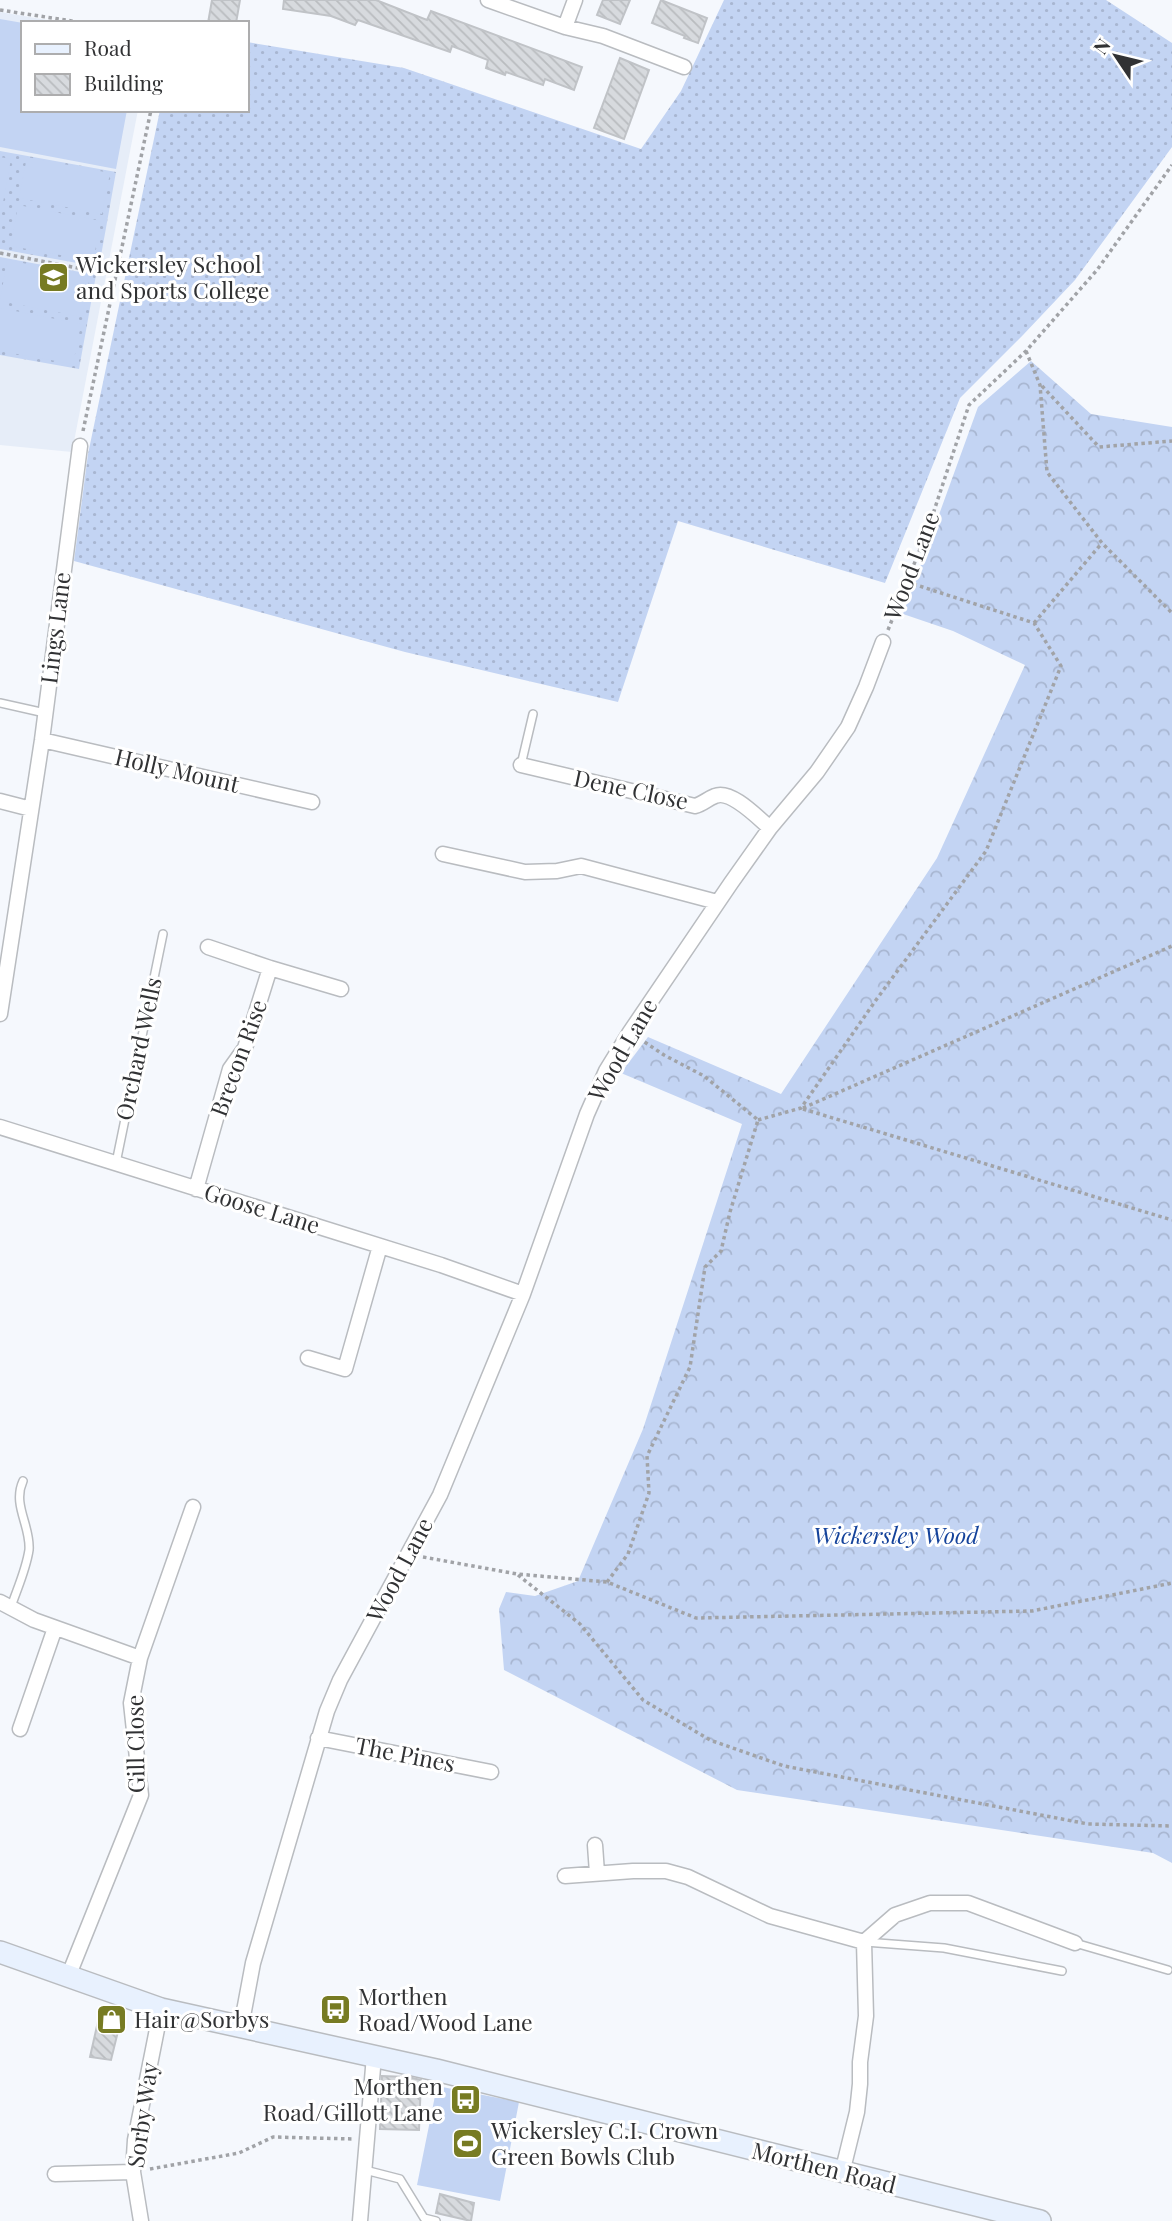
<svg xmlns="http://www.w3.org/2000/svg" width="1172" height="2221" viewBox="0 0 1172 2221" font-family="'Playfair Display',serif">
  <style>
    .built { fill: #e6edf8 }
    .grass { fill: url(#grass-dots) }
    .forest { fill: url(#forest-crowns) }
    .garden { fill: #c3d4f3 }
    .building { fill: url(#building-back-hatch); stroke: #c0c3c7; stroke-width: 2 }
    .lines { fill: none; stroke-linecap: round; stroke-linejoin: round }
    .lane-casing { stroke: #b9bcc0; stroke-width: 10 }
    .street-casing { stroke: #b9bcc0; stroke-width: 17 }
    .secondary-casing { stroke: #b9bcc0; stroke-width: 24 }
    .path { stroke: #a1a3a7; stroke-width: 3.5; stroke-dasharray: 3.5 3.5; stroke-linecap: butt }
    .lane { stroke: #fff; stroke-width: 7 }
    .street { stroke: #fff; stroke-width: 14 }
    .secondary { stroke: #e8f1fe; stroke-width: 21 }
    .labels { text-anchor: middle; stroke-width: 6; stroke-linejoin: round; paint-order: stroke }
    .poi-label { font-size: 23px; fill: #313234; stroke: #fff; text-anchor: start }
    .street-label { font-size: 23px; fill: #313234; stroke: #fff }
    .park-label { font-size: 23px; font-style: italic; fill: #15439b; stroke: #fff }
  </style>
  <defs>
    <pattern id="grass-dots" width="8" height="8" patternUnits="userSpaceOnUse" patternTransform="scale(1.75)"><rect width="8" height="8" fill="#c3d4f3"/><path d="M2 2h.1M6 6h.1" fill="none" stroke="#a8b6d1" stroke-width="1.8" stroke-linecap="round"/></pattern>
    <pattern id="forest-crowns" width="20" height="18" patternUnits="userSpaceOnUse" patternTransform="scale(1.75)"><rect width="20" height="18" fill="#c3d4f3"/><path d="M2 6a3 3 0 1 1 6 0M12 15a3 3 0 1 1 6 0" fill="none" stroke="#a8b6d1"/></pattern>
    <pattern id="building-back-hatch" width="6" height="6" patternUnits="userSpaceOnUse" patternTransform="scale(1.75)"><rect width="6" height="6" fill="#d7dade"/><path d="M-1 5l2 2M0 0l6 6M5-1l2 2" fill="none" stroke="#b9bcbf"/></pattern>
  </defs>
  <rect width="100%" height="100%" fill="#f5f8fd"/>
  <path class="built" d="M0 12 65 23H23V110H138L72 452 0 445Z"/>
  <path class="grass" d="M724 0H1106L1172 43V147L1075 280 1023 335 960 398 885 583 678 521 618 702 405 652 74 561 88 454 160 110H247V42L404 68 641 149 681 91Z
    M0 151 116 172 99 267 0 249Z
    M0 257 96 275 79 369 0 355Z"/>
  <path class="forest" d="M1031 361 1091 414 1172 427V1863L1153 1853 737 1790 504 1670 499 1609 506 1592 535 1596 578 1581 643 1429 742 1124 621 1073 648 1037 781 1094 937 858 1025 665 953 631 903 614 978 407Z"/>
  <path class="garden" d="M0 19 23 23V110H127L116 169 0 147Z
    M0 157 11 159 0 219Z
    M27 157 110 173 102 214 19 198Z
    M18 205 101 221 93 261 11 246Z
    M7 260 90 276 82 317 0 301Z
    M0 308 81 324 73 364 0 351Z
    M437 2086 519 2102 500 2201 417 2185Z"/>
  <path class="building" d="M212 0H240L236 23H208Z
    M284 0H376L427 20 431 11 582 67 574 90 545 79 543 85 506 72 505 75 486 68 488 60 452 46 450 52 358 20 355 25 331 16 283 9Z
    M603 0H630L620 24 597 15Z
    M661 0 707 18 698 43 684 38 685 36 652 23Z
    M620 58 649 70 624 139 594 128Z
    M101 2008 122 2015 111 2060 90 2057Z
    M382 2076 408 2077 421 2080 419 2130 380 2129Z
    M440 2194 474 2203 471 2221 436 2213Z"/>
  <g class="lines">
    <defs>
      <path id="lane" d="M0 703 45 713
        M521 765 533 714
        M116 1163 163 934
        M11 1607C17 1589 26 1570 29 1550 31 1526 12 1505 23 1481
        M865 1942 944 1948 1062 1971
        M1075 1943 1168 1970
        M365 2170 400 2179 424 2218 436 2221"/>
      <path id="street" d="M488 0 565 27 603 36 684 67
        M565 27 575 0
        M42 740 312 802
        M521 765 695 806C703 804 707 799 715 796 731 789 758 818 770 828
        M0 801 31 809
        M443 854 525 872 557 871 581 866 717 902
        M208 947 270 968
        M0 1014 42 740 80 446
        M0 1127 441 1265 523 1294
        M196 1189 230 1069 245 1048 270 968 341 989
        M308 1358 345 1369 380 1246
        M0 1602 34 1620 140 1658
        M20 1729 55 1628
        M318 1738 491 1772
        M595 1845 597 1873
        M565 1876 633 1871H666L688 1877 770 1916 864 1942 866 2016 860 2062V2084L857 2112 842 2173
        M864 1942 895 1915 930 1903H968L1075 1943
        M68 1977 141 1795 131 1703 140 1658 193 1507
        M241 2027 253 1963 327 1711 340 1680 440 1495 523 1294 587 1114 606 1071 630 1032 731 883 770 828 817 772 848 727 866 687 883 642
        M55 2174 133 2172
        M141 2221 133 2172 135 2140 161 2009
        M360 2221 374 2056"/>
      <path id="secondary" d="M0 1952 161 2009 436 2070 1040 2221"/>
    </defs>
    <use href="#lane" class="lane-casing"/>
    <use href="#street" class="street-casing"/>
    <use href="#secondary" class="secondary-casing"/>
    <path class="path" d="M0 10 85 23
      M0 253 98 272
      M1026 351 1040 385 1047 472 1102 543 1172 613
      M1042 386 1099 447 1172 441
      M83 431 151 110
      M1034 623 1102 543
      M888 630 928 529 969 405 1026 351 1097 270 1172 165
      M803 1108 1172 946
      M803 1109 1172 1220
      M758 1120 801 1108 876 1000 986 851 1061 666 1034 623 907 582
      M423 1557 517 1574 607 1582 696 1618 1032 1611 1172 1583
      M518 1575 580 1624 643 1700 710 1740 784 1766 1088 1824 1172 1826
      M607 1582 628 1554 649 1493 647 1456 690 1367 705 1267 721 1251 730 1212 758 1120 704 1076 664 1055 643 1041
      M150 2169 239 2153 273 2137 354 2139"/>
    <use href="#lane" class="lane"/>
    <use href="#street" class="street"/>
    <use href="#secondary" class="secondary"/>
  </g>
  <defs>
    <symbol id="school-square" viewBox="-11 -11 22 22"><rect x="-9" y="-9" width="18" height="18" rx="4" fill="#777b23" stroke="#fff"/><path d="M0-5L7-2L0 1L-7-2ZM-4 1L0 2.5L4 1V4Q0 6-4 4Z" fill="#fff"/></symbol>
    <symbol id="bus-square" viewBox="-11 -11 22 22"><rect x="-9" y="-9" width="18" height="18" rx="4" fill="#777b23" stroke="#fff"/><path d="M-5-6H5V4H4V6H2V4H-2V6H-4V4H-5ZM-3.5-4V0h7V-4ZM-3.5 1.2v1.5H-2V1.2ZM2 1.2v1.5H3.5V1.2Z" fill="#fff"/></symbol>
    <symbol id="shop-square" viewBox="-11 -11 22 22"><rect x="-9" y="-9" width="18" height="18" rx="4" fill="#777b23" stroke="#fff"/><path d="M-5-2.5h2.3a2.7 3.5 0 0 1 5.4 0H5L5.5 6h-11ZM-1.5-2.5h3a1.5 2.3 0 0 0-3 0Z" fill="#fff"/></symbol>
    <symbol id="stadium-square" viewBox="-11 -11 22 22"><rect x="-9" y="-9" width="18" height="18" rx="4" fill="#777b23" stroke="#fff"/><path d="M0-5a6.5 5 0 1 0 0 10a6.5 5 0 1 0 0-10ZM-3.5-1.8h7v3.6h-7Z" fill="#fff"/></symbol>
  </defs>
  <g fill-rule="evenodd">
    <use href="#school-square" x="36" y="260" width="35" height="35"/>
    <use href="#bus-square" x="318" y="1992" width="35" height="35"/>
    <use href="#shop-square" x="94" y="2002" width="35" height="35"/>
    <use href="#bus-square" x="448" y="2082" width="35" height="35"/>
    <use href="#stadium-square" x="450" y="2126" width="35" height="35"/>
  </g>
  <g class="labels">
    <g class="poi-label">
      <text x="76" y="273">Wickersley School<tspan x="76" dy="26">and Sports College</tspan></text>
      <text x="358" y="2005">Morthen<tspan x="358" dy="26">Road/Wood Lane</tspan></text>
      <text x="134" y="2028">Hair@Sorbys</text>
      <text x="443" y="2095" text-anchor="end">Morthen<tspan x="443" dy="26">Road/Gillott Lane</tspan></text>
      <text x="491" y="2139">Wickersley C.I. Crown<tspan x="491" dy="26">Green Bowls Club</tspan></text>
    </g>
    <g class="street-label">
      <text transform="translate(912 566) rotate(-69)" y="8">Wood Lane</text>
      <text transform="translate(56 628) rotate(-83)" y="8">Lings Lane</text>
      <text transform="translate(177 771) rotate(13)" y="8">Holly Mount</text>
      <text transform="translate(631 790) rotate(12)" y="8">Dene Close</text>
      <text transform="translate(139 1049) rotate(-78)" y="8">Orchard Wells</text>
      <text transform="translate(623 1050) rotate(-60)" y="8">Wood Lane</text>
      <text transform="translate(239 1058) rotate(-70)" y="8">Brecon Rise</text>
      <text transform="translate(262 1209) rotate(17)" y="8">Goose Lane</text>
      <text transform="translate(400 1570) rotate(-62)" y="8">Wood Lane</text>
      <text transform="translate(136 1744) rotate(-91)" y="8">Gill Close</text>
      <text transform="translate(405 1755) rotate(11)" y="8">The Pines</text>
      <text transform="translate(143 2115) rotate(-82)" y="8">Sorby Way</text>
      <text transform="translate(824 2168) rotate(14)" y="8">Morthen Road</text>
    </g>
    <g class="park-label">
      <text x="896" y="1544">Wickersley Wood</text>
    </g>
  </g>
  <rect x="21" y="21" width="228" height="91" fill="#ffffff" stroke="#adadae" stroke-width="2"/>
  <rect x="35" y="44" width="35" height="10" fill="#e8f1fe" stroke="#adadae" stroke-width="2"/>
  <text x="84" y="56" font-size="21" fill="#313234">Road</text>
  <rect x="35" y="74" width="35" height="21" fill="url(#building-back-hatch)" stroke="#adadae" stroke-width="2"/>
  <text x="84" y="91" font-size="21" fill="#313234">Building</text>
  <g transform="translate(1116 56) rotate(305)" stroke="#ffffff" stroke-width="5" paint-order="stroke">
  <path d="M0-5L12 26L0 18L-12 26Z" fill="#313234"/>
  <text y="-10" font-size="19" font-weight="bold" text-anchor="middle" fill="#313234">N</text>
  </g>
</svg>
